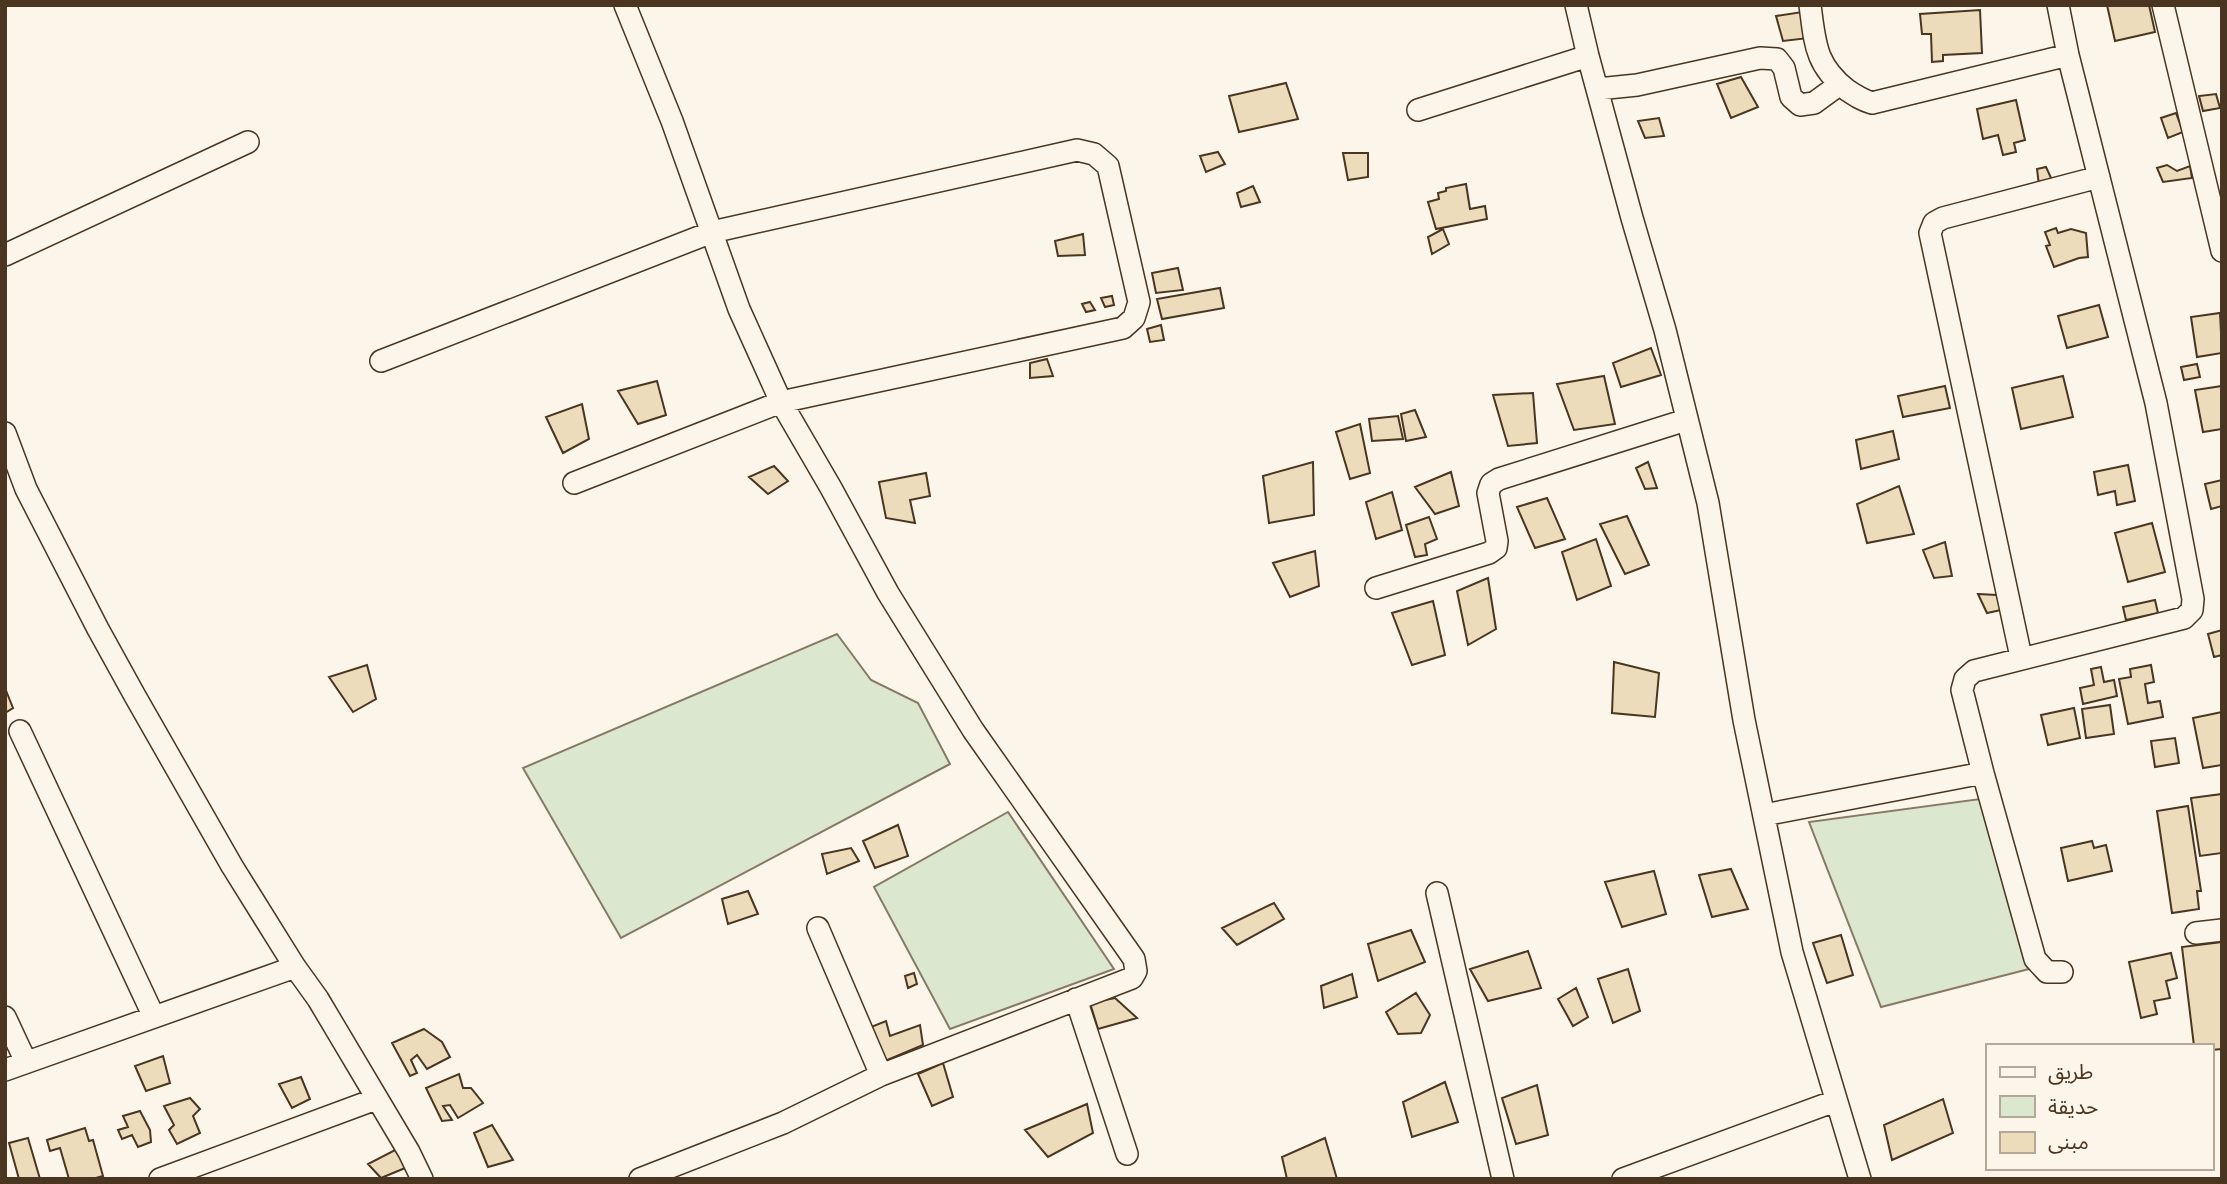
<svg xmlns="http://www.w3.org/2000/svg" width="2227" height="1184" viewBox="0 0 2227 1184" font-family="'Noto Serif','Noto Sans Arabic',serif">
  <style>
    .green { fill: #dce7d0; stroke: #887966; stroke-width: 2 }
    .building { fill: #ecdcbc; stroke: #4a3520; stroke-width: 2 }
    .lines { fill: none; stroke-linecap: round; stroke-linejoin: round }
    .minor-casing { stroke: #4a3520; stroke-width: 24 }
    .minor { stroke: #fbf6e9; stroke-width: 21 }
  </style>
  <rect width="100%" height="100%" fill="#fbf6e9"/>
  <path class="green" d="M837 634 871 680 918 703 950 764 621 938 523 768Z
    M1980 799 2029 969 1881 1007 1809 822Z
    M1008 812 1114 969 950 1029 874 887Z"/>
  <path class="building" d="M2107 5H2149L2155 32 2115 41Z
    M1980 10 1982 53 1943 55V61L1932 62 1931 34H1922L1920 14Z
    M1802 12 1809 38 1783 41 1776 16Z
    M1741 77 1758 107 1731 118 1717 84Z
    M1286 83 1298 119 1239 132 1229 96Z
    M2216 94 2220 108 2203 111 2199 96Z
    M2016 100 2025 140 2014 143 2016 152 2003 155 1998 135 1983 139 1977 109Z
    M2176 113 2183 132 2168 138 2161 118Z
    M1659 118 1664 136 1645 138 1638 121Z
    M1218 152 1225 164 1206 172 1200 156Z
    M1343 153H1368V177L1348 180Z
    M2167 165 2177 171 2190 166 2192 178 2163 182 2157 168Z
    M2046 167 2052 180 2039 185 2037 169Z
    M1466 184 1470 209 1485 206 1487 219 1436 229 1428 202 1439 199 1438 193 1446 191V188Z
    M1253 186 1260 202 1241 207 1237 193Z
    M2056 228 2058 233 2071 229 2086 233 2088 257 2079 258 2054 267 2046 246 2050 245 2045 232Z
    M1443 229 1449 244 1432 254 1428 237Z
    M1083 234 1085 255 1058 256 1055 241Z
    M1178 268 1183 290 1156 293 1152 273Z
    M1220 288 1224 308 1162 319 1157 299Z
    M1112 296 1114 305 1105 307 1101 298Z
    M1090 302 1095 310 1086 312 1082 304Z
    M2099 305 2108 337 2067 348 2058 316Z
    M2220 313 2222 353 2197 357 2191 317Z
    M1161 325 1164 340 1150 342 1147 329Z
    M1651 348 1661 375 1621 387 1613 363Z
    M1047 359 1053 376 1030 378V363Z
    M2197 364 2200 377 2184 380 2181 367Z
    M1604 376 1615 424 1574 430 1557 384Z
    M2063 376 2073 417 2021 429 2012 388Z
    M657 381 666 415 638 424 618 391Z
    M1945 386 1950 408 1903 417 1898 396Z
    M2222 386V429L2203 432 2195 390Z
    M1533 393 1537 443 1508 446 1493 395Z
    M582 404 589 439 563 453 546 417Z
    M1415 410 1426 437 1406 441 1401 414Z
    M1398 416 1403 439 1372 441 1369 419Z
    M1360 424 1370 473 1350 479 1336 432Z
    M1893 431 1899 459 1861 469 1856 440Z
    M1313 462 1314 515 1269 523 1263 476Z
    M1648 462 1657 488 1645 489 1636 468Z
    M2128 465 2135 501 2117 505 2115 491 2098 495 2094 472Z
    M774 466 788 481 768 494 749 477Z
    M1451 472 1459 506 1435 514 1415 487Z
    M926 473 930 496 910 500 915 523 886 518 879 482Z
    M2222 480V506L2211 509 2205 484Z
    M1899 486 1914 534 1867 543 1857 504Z
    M1392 492 1402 530 1376 539 1366 502Z
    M1547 498 1565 539 1535 548 1517 507Z
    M1627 516 1649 565 1625 574 1600 524Z
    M1429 517 1437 539 1425 544 1427 555 1415 557 1406 525Z
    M2152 523 2165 572 2128 582 2115 533Z
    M1596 539 1611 586 1577 600 1562 552Z
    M1945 542 1952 576 1934 578 1923 550Z
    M1315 551 1319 586 1290 597 1273 563Z
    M1488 578 1496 629 1468 645 1457 591Z
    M1978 594 1997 595 2001 610 1987 613Z
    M2155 600 2158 613 2126 620 2123 607Z
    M1433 601 1445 655 1412 665 1392 613Z
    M2222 630V655L2214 657 2208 634Z
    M1614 662 1659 673 1655 717 1612 713Z
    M367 665 376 699 353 712 329 677Z
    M2151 665 2154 682 2145 684 2148 703 2160 701 2163 717 2128 724 2119 679 2131 677 2130 669Z
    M2101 667 2104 682 2114 680 2117 696 2083 704 2080 688 2094 685 2091 669Z
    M5 688 13 708 5 713Z
    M2110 705 2114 734 2086 738 2082 709Z
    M2074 708 2080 738 2048 745 2041 715Z
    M2222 712V765L2203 768 2193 718Z
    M2175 738 2179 763 2155 767 2151 741Z
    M2222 794V853L2200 856 2191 798Z
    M2188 806 2201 891H2197L2199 909 2172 913 2157 811Z
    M898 825 908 856 875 868 863 841Z
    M2092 841 2094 848 2106 845 2112 871 2068 881 2061 848Z
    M851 848 859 861 827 874 822 854Z
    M1731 869 1748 909 1712 917 1699 875Z
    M1654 871 1666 914 1622 927 1605 882Z
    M748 891 758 914 728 924 722 899Z
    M1274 903 1284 919 1237 945 1222 928Z
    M1411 930 1425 962 1378 981 1368 944Z
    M1841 935 1853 975 1827 983 1813 943Z
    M2222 942V1049L2211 1050V1046H2194L2182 947Z
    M1528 951 1541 988 1488 1001 1470 969Z
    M2171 953 2177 978 2166 981 2170 998 2154 1001 2157 1014 2141 1018 2129 962Z
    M1628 969 1640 1011 1613 1023 1598 979Z
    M914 973 917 984 908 988 905 976Z
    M1352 974 1357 997 1324 1008 1321 986Z
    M1576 988 1588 1017 1573 1026 1558 999Z
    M1416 993 1430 1015 1421 1033 1398 1034 1386 1012Z
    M1115 998 1137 1018 1098 1029 1090 1003Z
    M886 1021 890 1036 920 1025 923 1045 885 1061 871 1027Z
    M424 1029 442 1042 450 1057 427 1069 417 1055 411 1060 417 1073 410 1076 392 1043Z
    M163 1056 170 1083 146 1091 135 1066Z
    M943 1063 953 1097 932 1106 918 1074Z
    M459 1074 463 1088H471L483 1103 458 1118 450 1105 443 1106 452 1120 442 1121 426 1088Z
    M301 1077 310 1099 292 1108 279 1084Z
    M1445 1082 1458 1122 1412 1137 1403 1102Z
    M1537 1085 1548 1135 1516 1144 1502 1098Z
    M190 1098 200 1109 193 1116 200 1133 177 1144 169 1130 174 1125 164 1106Z
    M1943 1099 1953 1133 1892 1160 1884 1125Z
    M1087 1104 1093 1133 1048 1157 1025 1130Z
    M140 1111 150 1130 151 1142 138 1147 132 1135 122 1139 118 1130 128 1127 123 1116Z
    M492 1125 513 1160 488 1167 474 1133Z
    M85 1128 89 1141 93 1140 103 1176 92 1179H69L60 1148 50 1151 47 1140Z
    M28 1138 40 1179H19L9 1143Z
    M1325 1138 1337 1179H1287L1282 1157Z
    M397 1149 410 1166 381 1178 368 1164Z"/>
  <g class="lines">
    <defs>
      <path id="minor" d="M625 5 672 121 739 309 781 402 831 488 888 593 973 730 1134 959 1136 971 1132 978 881 1075 818 928
        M1576 5 1588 56 1632 218 1665 330 1708 503 1744 720 1792 952 1860 1179
        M1810 5C1815 43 1815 65 1847 90 1856 96 1862 100 1872 103L2068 55
        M2058 5 2068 55 2156 403 2193 599 2192 610 2184 618 1974 671 1965 679 1962 690 1983 773 2035 959 2047 972H2062
        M2163 5 2222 251
        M1598 89 1637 85 1760 58 1777 59 1784 68 1791 97 1800 105 1814 103 1840 84
        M1418 110 1588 56
        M5 255 248 142
        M381 361 712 232 1077 150 1094 154 1108 166 1139 302 1134 318 1123 328 781 402 574 483
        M5 433 26 489 98 629 135 696 232 866 295 967 318 999 409 1152 422 1179
        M1376 588 1489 553 1496 548 1497 541 1488 493 1491 484 1499 479 1686 420
        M2021 657 1930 233 1934 223 1943 218 2099 177
        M20 731 154 1017
        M1764 815 1983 773
        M1437 893 1503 1179
        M2196 933 2222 930
        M1076 999 1127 1154
        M5 1017 26 1062
        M5 1070 295 967
        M160 1179 376 1099
        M640 1179 783 1123 881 1075
        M1623 1179 1835 1101"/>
    </defs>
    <use href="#minor" class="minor-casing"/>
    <use href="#minor" class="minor"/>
  </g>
  <rect width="2227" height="1184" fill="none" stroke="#4a3520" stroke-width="14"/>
  <rect x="1986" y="1044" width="228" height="126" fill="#fbf6e9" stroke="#b4a999" stroke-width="2"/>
  <rect x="2000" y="1067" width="35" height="10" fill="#fbf6e9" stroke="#b4a999" stroke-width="2"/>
  <text x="2048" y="1079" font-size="21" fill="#4a3520">طريق</text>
  <rect x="2000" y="1096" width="35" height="21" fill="#dce7d0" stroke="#b4a999" stroke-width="2"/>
  <text x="2048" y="1114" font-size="21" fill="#4a3520">حديقة</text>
  <rect x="2000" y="1132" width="35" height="21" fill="#ecdcbc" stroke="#b4a999" stroke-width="2"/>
  <text x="2048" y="1149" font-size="21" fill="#4a3520">مبنى</text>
</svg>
